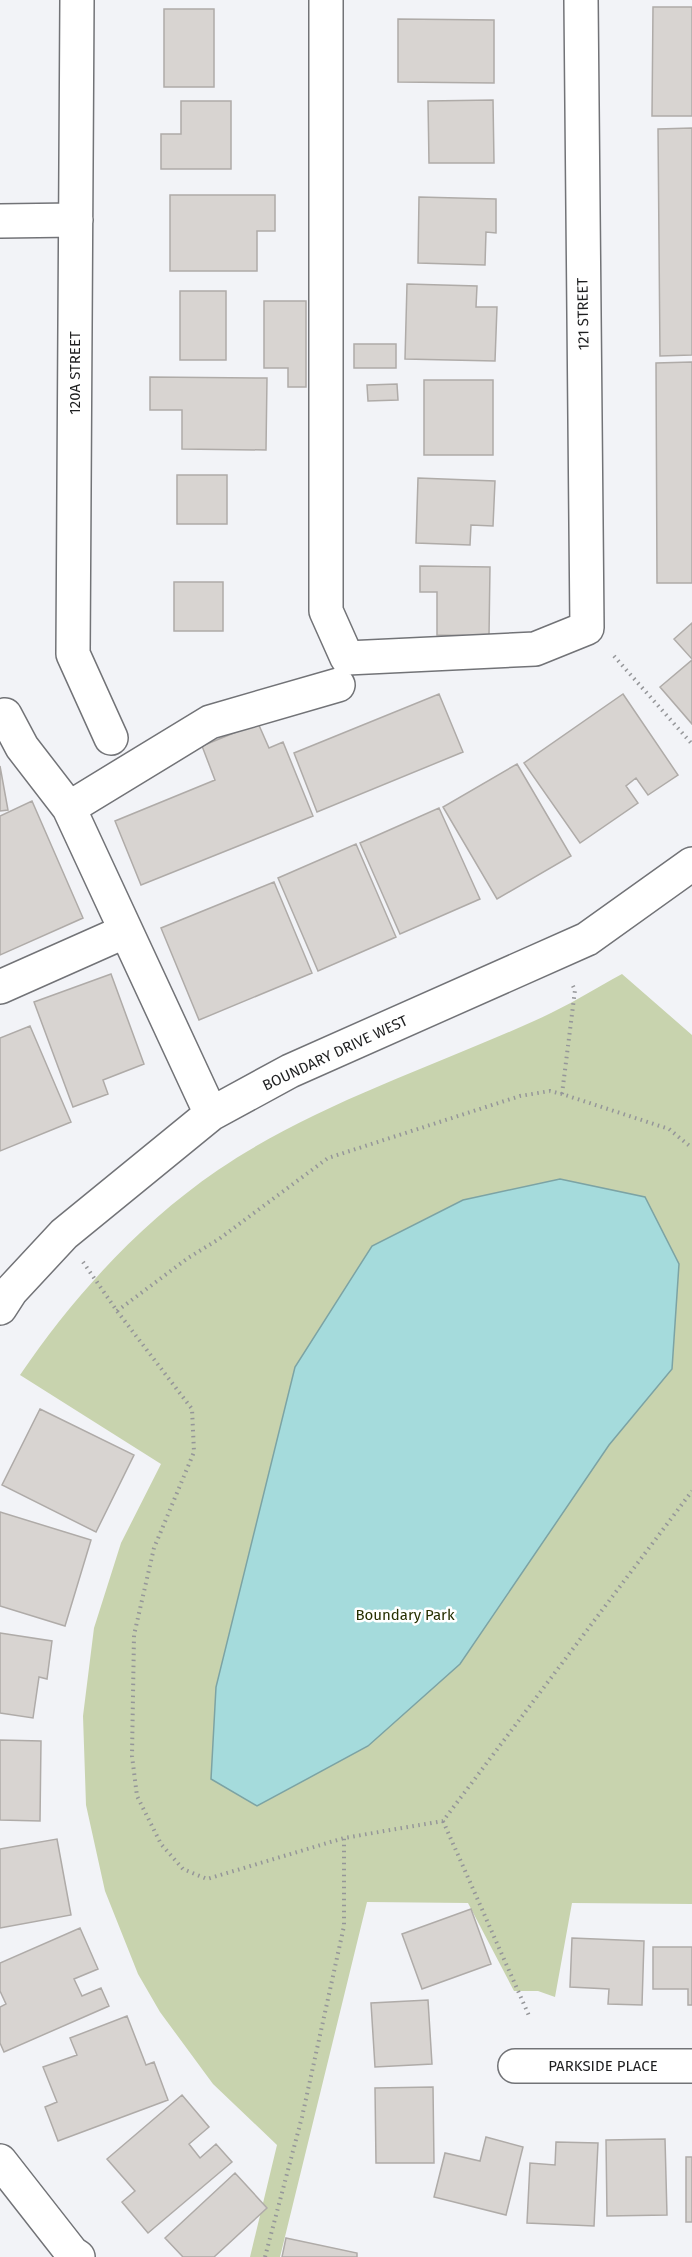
<svg xmlns="http://www.w3.org/2000/svg" width="692" height="2257" viewBox="0 0 692 2257" font-family="'Fira Sans',sans-serif">
  <style>
    .green { fill: #c8d3ae }
    .water { fill: #a5dbdc; stroke: #7ca3a4; stroke-width: 1.5 }
    .building { fill: #d8d4d1; stroke: #afaba8; stroke-width: 1.5 }
    .lines { fill: none; stroke-linecap: round; stroke-linejoin: round }
    .minor-casing { stroke: #727377; stroke-width: 36 }
    .path { stroke: #959699; stroke-width: 4; stroke-dasharray: 1.5 4.5; stroke-linecap: butt }
    .minor { stroke: #fff; stroke-width: 33 }
    .labels { text-anchor: middle; stroke-width: 5; stroke-linejoin: round; paint-order: stroke }
    .street-label { font-size: 15px; fill: #1e1f20; stroke: #fff }
    .park-label { font-size: 15px; fill: #262f00; stroke: #fff }
  </style>
  <rect width="100%" height="100%" fill="#f2f3f7"/>
  <path class="green" d="M622 974 692 1035V1904L572 1903 555 1997 538 1991H514L468 1903 367 1902 280 2257H250L277 2145 213 2084 160 2012 138 1974 105 1891 86 1805 83 1716 94 1628 121 1543 161 1464 20 1375C74 1296 138 1225 218 1170 312 1106 430 1068 534 1021 564 1008 593 990 622 974Z"/>
  <path class="water" d="M560 1179 645 1197 679 1264 672 1369 609 1445 460 1664 368 1746 257 1806 211 1779 216 1687 295 1367 372 1246 463 1200Z"/>
  <path class="building" d="M653 7H692V116H652Z
    M164 9H214V87H164Z
    M398 19 494 20V83L398 82Z
    M493 100 494 163H429L428 101Z
    M181 101H231V169H161V134H181Z
    M692 128V355L660 356 658 129Z
    M170 195H275V231H257V271H170Z
    M419 197 496 199V233L486 232 485 265 418 263Z
    M407 284 477 286 476 307H497L495 361 405 359Z
    M180 291H226V360H180Z
    M264 301H306V387H288V368H264Z
    M354 344H396V368H354Z
    M692 362V583H657L656 363Z
    M150 377 267 378 266 450 182 449V410H150Z
    M424 380H493V455H424Z
    M397 384 398 400 368 401 367 385Z
    M177 475H227V524H177Z
    M418 478 495 481 493 526 471 525 470 545 416 543Z
    M420 566 490 567 489 636 437 635V592H420Z
    M174 582H223V631H174Z
    M692 623V659L674 639Z
    M692 660V724L660 687Z
    M439 694 463 752 317 812 294 753Z
    M623 694 678 775 648 795 636 778 626 786 638 803 580 843 524 763Z
    M258 723 269 748 283 742 313 816 141 885 115 821 215 780 202 746Z
    M517 764 571 856 497 899 443 807Z
    M0 766 8 810 0 811Z
    M32 801 83 918 0 955V816Z
    M439 808 480 899 400 934 360 843Z
    M356 844 396 937 318 971 278 878Z
    M274 882 312 973 199 1020 161 928Z
    M111 974 144 1064 103 1080 108 1094 73 1107 34 1002Z
    M30 1026 71 1122 0 1151V1038Z
    M40 1409 134 1455 96 1532 2 1485Z
    M0 1512 91 1540 65 1626 0 1606Z
    M0 1633 52 1641 47 1679 39 1677 33 1718 0 1713Z
    M0 1740 41 1741 40 1821 0 1820Z
    M57 1839 71 1915 0 1928V1849Z
    M471 1909 491 1964 422 1989 402 1934Z
    M80 1928 98 1969 74 1979 82 1996 101 1988 109 2006 4 2052 0 2043V2007L6 2004 0 1991V1963Z
    M572 1938 644 1941 642 2005 608 2004 609 1989 570 1987Z
    M653 1947H692V2005H688V1989H653Z
    M428 2000 432 2064 375 2067 371 2003Z
    M127 2016 146 2065 154 2062 168 2100 58 2141 45 2107 57 2102 43 2067 77 2055 70 2038Z
    M433 2087 434 2163H376L375 2088Z
    M182 2095 209 2127 189 2144 200 2158 216 2144 232 2162 148 2233 122 2202 135 2191 107 2159Z
    M486 2137 523 2147 506 2215 434 2197 445 2153 480 2161Z
    M665 2139 667 2215 607 2216 606 2140Z
    M556 2142 598 2143 594 2226 527 2223 530 2163 555 2165Z
    M686 2157H692V2222H686Z
    M235 2173 267 2208 214 2257H183L165 2238Z
    M286 2238 357 2253V2257H282Z"/>
  <g class="lines">
    <defs>
      <path id="minor" d="M77 0 73 654 111 738
        M326 0V611L347 658 535 649 587 628 581 0
        M0 221 76 220
        M5 715 22 747 69 808 211 1114
        M69 808 210 722 338 685
        M0 987 126 931
        M0 1308 11 1291 64 1234 211 1114 290 1071 587 939 692 864
        M515 2066H692
        M0 2161 72 2253 78 2257"/>
    </defs>
    <use href="#minor" class="minor-casing"/>
    <path class="path" d="M614 656 692 744
      M562 1094 575 990 572 984
      M83 1262 117 1311 192 1409 194 1452 154 1548 134 1635 132 1756 137 1796 161 1844 183 1869 207 1879 344 1838 443 1821 692 1491
      M117 1311 188 1258 219 1239 328 1158 520 1096 550 1091 562 1094 669 1129 692 1148
      M443 1821 530 2018
      M265 2257 302 2117 344 1926V1838"/>
    <use href="#minor" class="minor"/>
  </g>
  <g class="labels">
    <g class="street-label">
      <text transform="translate(583 314) rotate(-91)" y="5">121 STREET</text>
      <text transform="translate(75 373) rotate(-90)" y="5">120A STREET</text>
      <text transform="translate(335 1053) rotate(-25)" y="5">BOUNDARY DRIVE WEST</text>
      <text x="603" y="2071">PARKSIDE PLACE</text>
    </g>
    <g class="park-label">
      <text x="405" y="1620">Boundary Park</text>
    </g>
  </g>
</svg>
